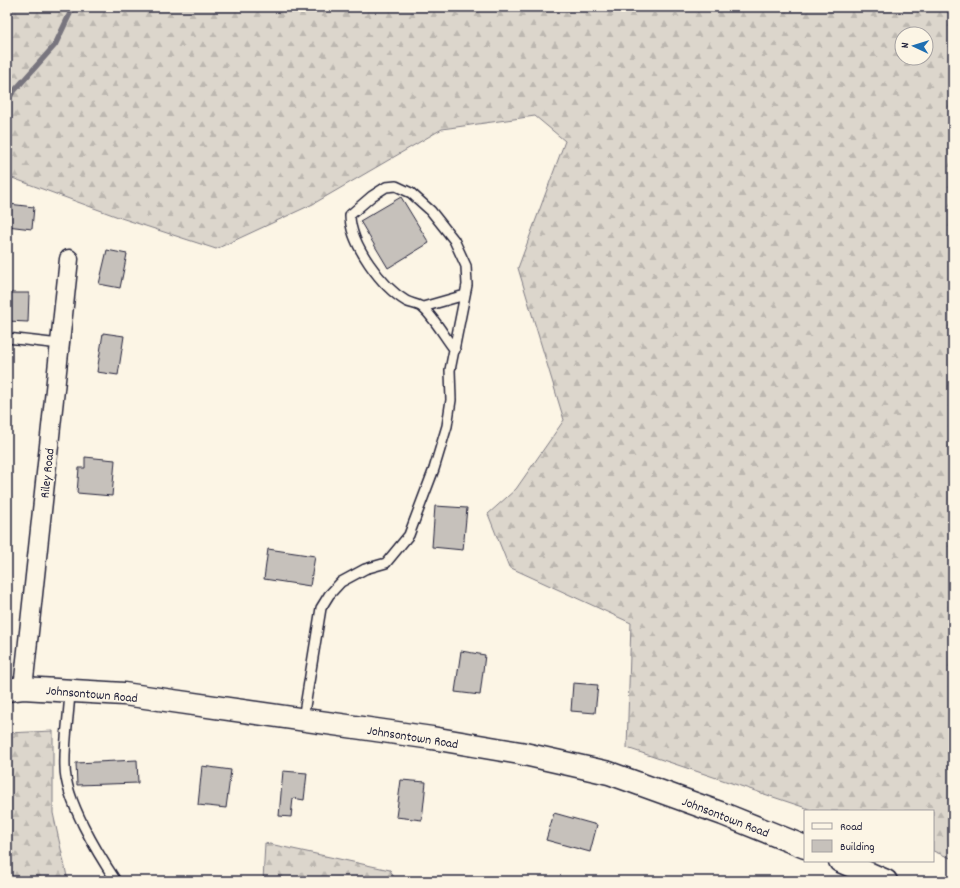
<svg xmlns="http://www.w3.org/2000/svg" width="960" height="888" viewBox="0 0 960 888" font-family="Dekko,sans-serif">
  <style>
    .forest { fill: url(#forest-firs); stroke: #7f7c84; fill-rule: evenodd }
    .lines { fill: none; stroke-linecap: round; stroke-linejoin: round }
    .stream { stroke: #78757e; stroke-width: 5.5 }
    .building { fill: #c6c1bb; stroke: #22223b }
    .service-casing { stroke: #22223b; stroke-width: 12 }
    .minor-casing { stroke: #22223b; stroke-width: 21 }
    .tertiary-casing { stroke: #22223b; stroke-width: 25 }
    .service { stroke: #fcf5e5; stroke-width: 9 }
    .minor { stroke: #fcf5e5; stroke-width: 18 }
    .tertiary { stroke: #fcf5e5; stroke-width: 22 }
    .labels { text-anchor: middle; stroke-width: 3; stroke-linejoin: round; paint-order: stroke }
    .street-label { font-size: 13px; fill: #22223b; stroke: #fcf5e5 }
  </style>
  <defs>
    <pattern id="forest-firs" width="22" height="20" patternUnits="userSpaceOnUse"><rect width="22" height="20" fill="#dcd6cc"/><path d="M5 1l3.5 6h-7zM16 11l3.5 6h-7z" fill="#bcb7b0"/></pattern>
  </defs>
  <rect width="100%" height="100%" fill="#fcf5e5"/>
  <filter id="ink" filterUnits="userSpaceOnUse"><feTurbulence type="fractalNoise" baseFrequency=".025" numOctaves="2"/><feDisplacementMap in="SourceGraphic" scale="8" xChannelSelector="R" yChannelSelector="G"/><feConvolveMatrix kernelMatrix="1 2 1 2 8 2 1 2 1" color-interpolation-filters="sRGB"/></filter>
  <g filter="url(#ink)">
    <path class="forest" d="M7 7H953V859L933 851V811H815L627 748 631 623 509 567 488 514 516 489 564 420 518 268 565 141 535 116 442 129 313 204 216 249 121 218 7 176ZM902 34H926V58H902Z
      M53 731V813L68 881H7V733Z
      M265 843 390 870 396 881H263Z"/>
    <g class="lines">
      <path class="stream" d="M7 99 55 45 73 7"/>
    </g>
    <path class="building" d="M401 197 429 243 388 268 360 221Z
      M9 204 34 207 32 229 7 226Z
      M107 250 127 254 120 288 99 284Z
      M7 293H29L28 322 7 321Z
      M103 333 124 336 118 375 97 372Z
      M85 457 115 460 112 496 77 493 79 468H85Z
      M435 506 467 508 463 550 432 547Z
      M268 549 315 556 310 586 264 579Z
      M461 651 485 655 480 695 455 692Z
      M573 683 598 685 595 713 571 711Z
      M137 760 138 783 77 785 76 763Z
      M202 766 231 770 226 808 198 805Z
      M283 771 307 773 304 800 293 798 291 817 279 816Z
      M401 780 426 782 422 820 396 817Z
      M554 813 597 825 590 852 546 840Z"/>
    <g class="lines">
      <defs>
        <path id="service" d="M423 307 465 295
          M7 338 60 344
          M70 691C69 716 64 742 65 767 65 800 98 854 116 881
          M303 719 321 608 329 595 341 582 365 569 386 563 409 535 434 469 447 426 451 400 450 370 467 285 466 266 454 240 431 211 411 193 396 186 386 187 372 196 350 215C350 244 382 287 406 301 411 304 419 304 423 308 433 316 446 339 455 350"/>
        <path id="minor" d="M23 688 69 259"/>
        <path id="tertiary" d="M7 690 23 688 124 694 432 738 520 753 609 773 723 814 805 847
          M840 861 886 881"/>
      </defs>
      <use href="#service" class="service-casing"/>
      <use href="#minor" class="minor-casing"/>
      <use href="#tertiary" class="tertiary-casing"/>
      <use href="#service" class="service"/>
      <use href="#minor" class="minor"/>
      <use href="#tertiary" class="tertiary"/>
    </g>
  </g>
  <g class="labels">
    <g class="street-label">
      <text transform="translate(46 473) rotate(-84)" y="5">Riley Road</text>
      <text transform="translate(92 693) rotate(5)" y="5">Johnsontown Road</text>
      <text transform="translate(413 736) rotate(9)" y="5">Johnsontown Road</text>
      <text transform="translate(726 816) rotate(21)" y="5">Johnsontown Road</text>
    </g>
  </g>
  <rect width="960" height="888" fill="none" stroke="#fcf5e5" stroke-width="24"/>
  <rect x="12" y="12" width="936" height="864" fill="none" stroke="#22223b" stroke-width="1.5" filter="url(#ink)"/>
  <rect x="804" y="810" width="130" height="52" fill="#fcf5e5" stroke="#a5a1a1"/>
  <rect x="812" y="823" width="20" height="6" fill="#fcf5e5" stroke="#a5a1a1"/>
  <text x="840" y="830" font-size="12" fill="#22223b">Road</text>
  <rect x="812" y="840" width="20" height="12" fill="#c6c1bb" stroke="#a5a1a1"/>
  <text x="840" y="850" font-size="12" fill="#22223b">Building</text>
  <g transform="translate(914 46) rotate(274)"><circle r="19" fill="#fcf5e5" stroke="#a5a1a1"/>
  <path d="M0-3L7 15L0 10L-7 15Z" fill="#1f6fb2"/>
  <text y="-6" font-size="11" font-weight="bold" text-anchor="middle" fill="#22223b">N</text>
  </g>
</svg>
